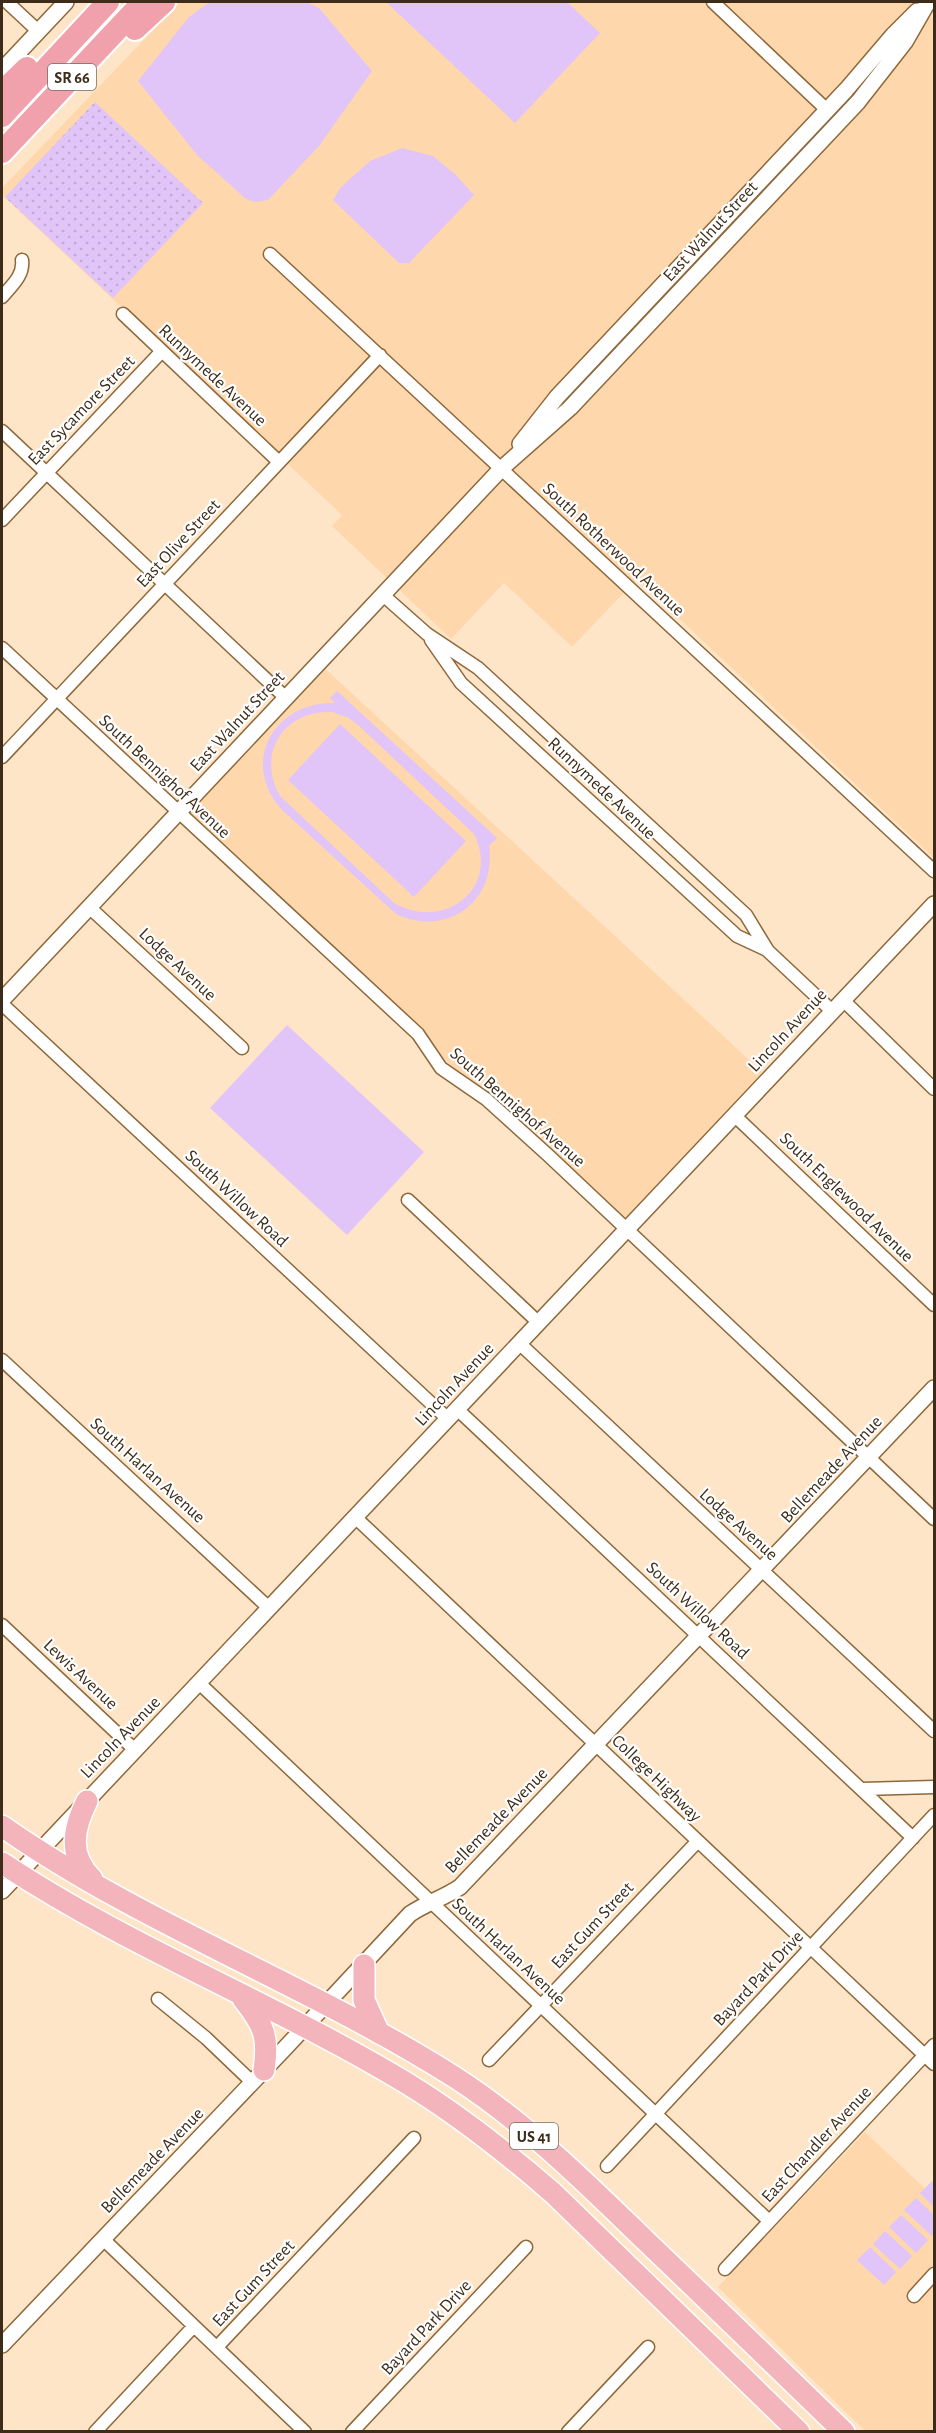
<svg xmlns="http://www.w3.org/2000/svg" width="936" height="2433" viewBox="0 0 936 2433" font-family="'Alegreya Sans',sans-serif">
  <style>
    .built { fill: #fed8ac }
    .grass { fill: #e1c4f8; fill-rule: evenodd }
    .park { fill: url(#park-dots) }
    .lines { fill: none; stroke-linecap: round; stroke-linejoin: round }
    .minor-casing { stroke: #8e683a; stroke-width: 15 }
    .tertiary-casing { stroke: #8e683a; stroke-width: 18 }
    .trunk-casing { stroke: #fff; stroke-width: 24 }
    .motorway-casing { stroke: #fff; stroke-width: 26 }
    .minor { stroke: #fff; stroke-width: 12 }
    .tertiary { stroke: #fff; stroke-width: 15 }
    .trunk { stroke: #f3b4bc; stroke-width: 21 }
    .motorway { stroke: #f0a1ac; stroke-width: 22 }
    .labels { text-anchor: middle; stroke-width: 4.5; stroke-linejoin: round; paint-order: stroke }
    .shield { fill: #fff; stroke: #776b5e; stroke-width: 1.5 }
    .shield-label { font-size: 16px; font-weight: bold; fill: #3d2c19 }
    .street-label { font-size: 18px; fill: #3d2c19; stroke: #fff }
  </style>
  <defs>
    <pattern id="park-dots" width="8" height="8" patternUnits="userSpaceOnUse" patternTransform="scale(1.5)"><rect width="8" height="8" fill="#e1c4f8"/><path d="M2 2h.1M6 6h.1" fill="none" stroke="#c2a9d4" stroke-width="1.8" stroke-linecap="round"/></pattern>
  </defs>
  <rect width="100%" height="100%" fill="#ffe5c8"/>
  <path class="built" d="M180 2H915L934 20V858L637 579 572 647 504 583 451 639 332 526 342 515 2 195V188Z
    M319 663 769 1078 627 1229 178 812Z
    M865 2132 934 2197V2431H865L718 2287Z"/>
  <path class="grass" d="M210 2H306L319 8 372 71 319 146 268 200 255 202 246 199 197 155 138 81 189 17Z
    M386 2H567L600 33 515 123Z
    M402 148 433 156 456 175 474 195 409 263H399L333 200 341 187 370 161Z
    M337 691 497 838 489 846C497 902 446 938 396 914L282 810C239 763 274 701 335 703L330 698ZM332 712 349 718 357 724 474 834C501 888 444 932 394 903L280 796C256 754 283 710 332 712Z
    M340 724 466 841 414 897 288 780Z
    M287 1025 424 1152 347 1235 210 1108Z
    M932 2181 934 2183V2207L920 2193Z
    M916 2198 934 2215V2233L932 2236 904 2210Z
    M901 2215 928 2240 916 2253 889 2227Z
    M885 2231 912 2256 900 2269 873 2244Z
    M870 2247 896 2272 884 2285 857 2260Z"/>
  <path class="park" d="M95 102 203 203 113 298 5 197Z"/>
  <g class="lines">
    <defs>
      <path id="minor" d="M7 2 37 30
        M713 2 827 110
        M270 254 934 871
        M2 297C11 286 24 276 22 260
        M123 314 279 462
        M2 431 286 698
        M2 520 162 351
        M383 595 427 634 478 668 746 915 768 951 832 1011
        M431 640 461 683 737 936 767 950
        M2 648 418 1034 441 1068 486 1099 549 1156 934 1519
        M2 757 380 355
        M89 907 242 1048
        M843 1000 934 1089
        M2 1004 448 1419
        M734 1115 934 1305
        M408 1200 539 1323
        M519 1343 934 1731
        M2 1360 269 1608
        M457 1409 913 1838
        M355 1517 934 2064
        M2 1625 135 1750
        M199 1683 768 2220
        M862 1789 934 1787
        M158 1999 206 2038 252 2082
        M489 2060 697 1842
        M607 2166 934 1815
        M103 2239 305 2432
        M725 2269 934 2045
        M914 2296 934 2274
        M217 2347 414 2138
        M95 2432 194 2326
        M352 2432 526 2247
        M568 2432 648 2347"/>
      <path id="tertiary" d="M2 70 66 2
        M520 444 557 397 846 90 893 35 917 11
        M2 1000 501 469 570 408 858 102 905 42 928 2
        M2 1891 934 904
        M2 2345 286 2047 410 1914C426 1903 444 1898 460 1887L934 1388"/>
      <path id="trunk" d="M87 1801C73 1829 68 1855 92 1879
        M2 1826C143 1925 310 1985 456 2078 527 2124 586 2183 647 2242 713 2305 778 2368 844 2432
        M2 1863C130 1948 276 2004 408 2084 460 2116 507 2153 553 2193L799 2432
        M364 1965V2000L379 2033
        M243 1999C264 2025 269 2037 264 2070"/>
      <path id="motorway" d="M135 29 164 2
        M2 92 27 68
        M2 116 108 2
        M2 152 143 2"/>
    </defs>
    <use href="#minor" class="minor-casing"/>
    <use href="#tertiary" class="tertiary-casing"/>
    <use href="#trunk" class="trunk-casing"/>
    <use href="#motorway" class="motorway-casing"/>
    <use href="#minor" class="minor"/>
    <use href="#tertiary" class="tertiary"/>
    <use href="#trunk" class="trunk"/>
    <use href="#motorway" class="motorway"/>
  </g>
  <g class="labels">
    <g class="shield">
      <rect x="48" y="64" width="48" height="26" rx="4.5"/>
      <rect x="510" y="2123" width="48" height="26" rx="4.5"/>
    </g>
    <g class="shield-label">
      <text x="72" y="83">SR 66</text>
      <text x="534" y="2142">US 41</text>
    </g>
    <g class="street-label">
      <text transform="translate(710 231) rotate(-47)" y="6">East Walnut Street</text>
      <text transform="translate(213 375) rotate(43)" y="6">Runnymede Avenue</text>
      <text transform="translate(81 410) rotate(-46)" y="6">East Sycamore Street</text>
      <text transform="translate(178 543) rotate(-47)" y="6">East Olive Street</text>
      <text transform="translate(614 549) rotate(43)" y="6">South Rotherwood Avenue</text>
      <text transform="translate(237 721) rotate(-47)" y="6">East Walnut Street</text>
      <text transform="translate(165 776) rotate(43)" y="6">South Bennighof Avenue</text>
      <text transform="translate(602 788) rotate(43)" y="6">Runnymede Avenue</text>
      <text transform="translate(178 964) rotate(43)" y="6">Lodge Avenue</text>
      <text transform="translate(787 1030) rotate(-47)" y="6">Lincoln Avenue</text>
      <text transform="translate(518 1107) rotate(41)" y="6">South Bennighof Avenue</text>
      <text transform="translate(847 1197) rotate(44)" y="6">South Englewood Avenue</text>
      <text transform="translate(237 1198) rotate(43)" y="6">South Willow Road</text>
      <text transform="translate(454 1384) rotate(-47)" y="6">Lincoln Avenue</text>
      <text transform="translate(831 1469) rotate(-47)" y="6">Bellemeade Avenue</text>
      <text transform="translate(148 1470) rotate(42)" y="6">South Harlan Avenue</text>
      <text transform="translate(739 1524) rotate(42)" y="6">Lodge Avenue</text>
      <text transform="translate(698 1610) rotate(43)" y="6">South Willow Road</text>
      <text transform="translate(81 1674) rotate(43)" y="6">Lewis Avenue</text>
      <text transform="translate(120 1737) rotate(-46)" y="6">Lincoln Avenue</text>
      <text transform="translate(657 1778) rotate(44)" y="6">College Highway</text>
      <text transform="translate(496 1820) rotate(-46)" y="6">Bellemeade Avenue</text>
      <text transform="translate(592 1925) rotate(-47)" y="6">East Gum Street</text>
      <text transform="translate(509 1951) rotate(43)" y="6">South Harlan Avenue</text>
      <text transform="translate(758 1978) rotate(-47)" y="6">Bayard Park Drive</text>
      <text transform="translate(816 2144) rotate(-47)" y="6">East Chandler Avenue</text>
      <text transform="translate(152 2160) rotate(-46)" y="6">Bellemeade Avenue</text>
      <text transform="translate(253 2283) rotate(-47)" y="6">East Gum Street</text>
      <text transform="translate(426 2327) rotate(-47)" y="6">Bayard Park Drive</text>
    </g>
  </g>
  <rect width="936" height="2433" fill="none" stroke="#3d2c19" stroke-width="6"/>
</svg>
